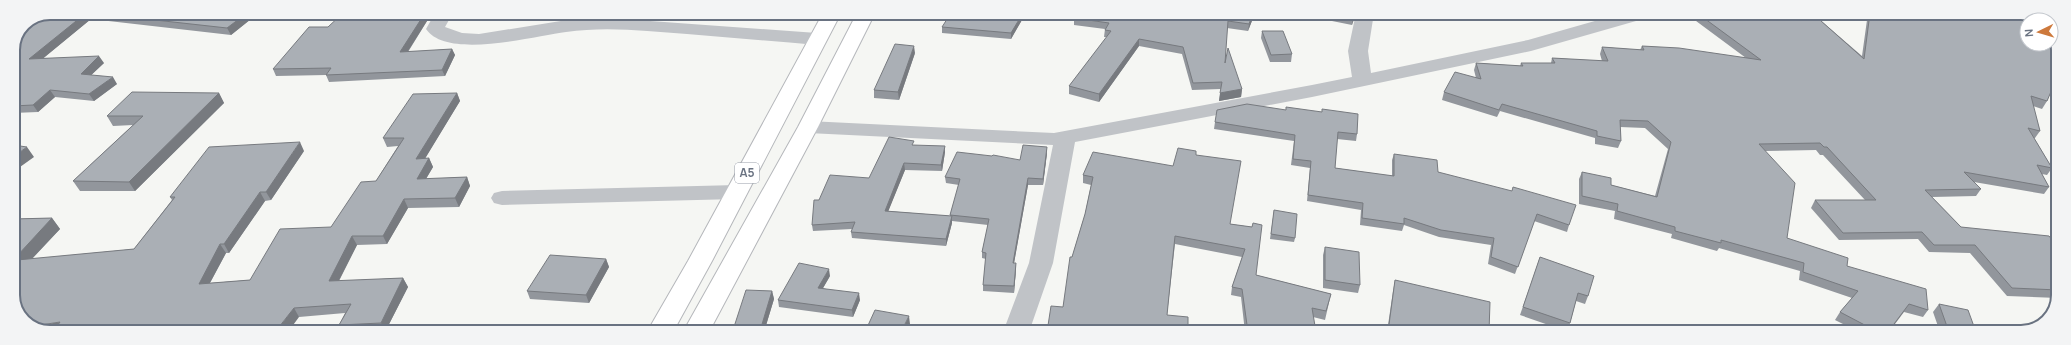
<svg xmlns="http://www.w3.org/2000/svg" width="2071" height="345" viewBox="0 0 2071 345" font-family="Manrope,sans-serif">
  <style>
    .lines { fill: none; stroke-linecap: round; stroke-linejoin: round }
    .highway-casing { stroke: #b5b7bb; stroke-width: 2 }
    .minor { fill: #c0c3c7; fill-rule: evenodd }
    .highway { fill: #fff; fill-rule: evenodd }
    .wall { fill: #92969c }
    .shaded-wall { fill: #777a7f }
    .building { fill: #aaafb5; stroke: #777a7f }
    .labels { text-anchor: middle; stroke-width: 4; stroke-linejoin: round; paint-order: stroke }
    .shield { fill: #fff; stroke: #969ca7; stroke-width: 1 }
    .shield-label { font-size: 12px; font-weight: bold; fill: #697281 }
    .rim { fill: none; stroke: #697281; stroke-width: 2 }
  </style>
  <rect width="100%" height="100%" fill="#f5f6f3"/>
  <g class="lines">
    <defs>
      <path id="highway" d="M823 13H841L712 261 673 332H647L688 261Z
        M857 13H875L818 127 709 332H683L798 127Z"/>
    </defs>
    <use href="#highway" class="highway-casing"/>
    <path class="minor" d="M435 13H453L445 27 462 33 479 34 567 20 609 18 817 33 824 35 826 39 824 43 817 45C774 41 730 38 687 34 647 31 606 26 566 32 534 36 447 60 426 29Z
      M1356 13H1374L1368 51 1371 73 1528 40 1623 13H1653L1650 17 1531 51 1312 97 1075 142 1053 263 1029 332H1003L1029 263 1053 145 808 133 801 131 798 127 801 123 808 121 1054 133 1312 85 1352 77 1348 51Z
      M737 185 745 187 748 192 745 197 737 199 502 205 494 203 491 198 494 193 502 191Z"/>
    <use href="#highway" class="highway"/>
  </g>
  <path class="wall" d="M50 13H256V15L231 35 91 19 43 58 104 63 91 75 117 84 94 101 55 97 38 112 13 113V50Z
    M432 13 408 52 452 49 455 55 445 76 329 82 326 75 276 76 273 69Z
    M458 13H540L506 16Z
    M912 13H928V15Z
    M1026 13 1011 39 942 33V27Z
    M1255 13 1248 31 1227 28 1225 63 1242 89 1241 97 1219 101 1221 89 1192 90 1182 54 1139 46 1099 102 1069 94V86L1107 37H1104L1105 29 1074 25V18Z
    M1307 13H1356L1352 25 1307 16Z
    M1694 13H1812L1862 56 1867 20 1851 13H2026L2058 46V81L2052 88 2047 101 2042 109 2033 106 2040 131 2035 138H2034L2052 168 2047 175 2042 174 2049 187 2044 194 1974 182 1981 189 1976 196 1932 197 1961 227 2058 247V298L2007 296 1970 253 1929 252 1918 239 1839 240 1811 208 1815 200H1865L1823 155H1820L1816 150 1765 151 1787 238 1847 266 1928 310 1923 317 1904 312 1889 332H1859L1835 320 1840 312 1852 298 1799 280 1800 271 1719 248 1717 251 1671 238 1672 234 1614 219 1615 211 1579 204V179L1582 172 1611 185 1655 196 1668 149 1645 128 1620 127 1621 141 1618 148 1595 144V138L1500 111 1497 117 1442 100 1444 92 1476 78 1474 70 1476 63 1520 66 1521 63H1551L1552 58 1602 61 1600 54 1602 47 1640 50 1642 46 1746 58 1692 18Z
    M1262 31 1292 54 1291 62H1270L1261 38Z
    M915 53 899 100 874 98V90Z
    M219 93 224 103 135 191H80L73 181 133 125 113 126 107 116Z
    M457 93 460 101 425 158H429L433 167 426 179 467 177 470 186 459 207 408 208 387 244 357 245 339 281 403 278 408 287 385 332H342L339 325 345 313 299 317 13 299V219L52 218 60 229 32 259 134 249 172 200 170 197 304 151 271 200 265 201 229 253H226L210 283 250 280 331 227 376 181 398 146 387 147 383 138Z
    M1286 110 1357 134 1356 141 1337 139 1335 168 1392 176V160L1394 154 1438 172 1569 225 1567 232 1534 221 1515 274 1488 264 1491 245 1439 237 1404 225 1402 231 1360 225 1361 210 1307 201 1310 168 1291 165 1294 141 1214 129 1215 122Z
    M914 145 945 152 942 171 905 170 888 211 950 216V215L959 185 946 183 945 177 1020 160 1047 153 1043 185H1028L1014 263H1016V269L1014 293 983 291V285L986 259 982 258V252L988 225 952 221V223L946 246 852 238 851 232 852 229 813 231 812 225 819 200 869 178Z
    M1196 151V155L1230 224 1252 227 1256 275 1331 294 1325 320 1313 317 1316 332H1245L1241 297 1231 295 1232 287 1242 257 1175 244 1167 315 1063 307 1072 257 1085 214 1091 185 1083 183V175L1173 166Z
    M1274 210 1295 238 1294 242 1270 239Z
    M1325 247 1360 285 1358 293 1323 288V255Z
    M1540 257 1588 296 1585 304 1576 301 1570 323 1566 331 1520 315Z
    M606 259 609 267 589 303 530 299 527 291Z
    M830 276 823 288 860 300 853 317 779 307 778 300Z
    M1395 280 1489 332H1387L1393 291Z
    M772 291 774 299 764 332H733V330Z
    M1939 304 1976 332H1940L1933 312Z"/>
  <path class="shaded-wall" d="M86 13H87L91 19 34 66 29 59Z
    M247 13H256V15L231 35 227 28Z
    M425 13H432L403 59 400 52Z
    M1023 13H1026L1011 39V33Z
    M1253 13H1255L1248 31 1249 24Z
    M1355 13H1356L1352 25 1353 17Z
    M1139 39V46L1099 102V94Z
    M914 46 915 53 899 100 898 92Z
    M452 49 455 55 445 76 442 70Z
    M99 56 104 63 85 81 81 74Z
    M113 77 117 84 94 101 89 94Z
    M1242 89 1241 97 1219 101 1220 93Z
    M50 90 55 97 38 112 33 105Z
    M219 93 224 103 135 191 129 182Z
    M457 93 460 101 420 167 416 159Z
    M300 142 304 151 271 200 266 192Z
    M945 146V152L942 171 941 165Z
    M27 147 34 157 13 172V157Z
    M1047 147V153L1043 185V179Z
    M429 158 433 167 421 187 417 179Z
    M904 163 905 170 886 217 885 211Z
    M467 177 470 186 459 207 455 198Z
    M1028 178V185L1013 269V263Z
    M260 192 265 201 229 253 224 244Z
    M404 199 408 208 387 244 383 236Z
    M952 216V223L946 246V239Z
    M52 218 60 229 25 266 17 256Z
    M352 236 357 245 334 290 329 281Z
    M220 244 226 253 205 292 199 284Z
    M606 259 609 267 589 303 586 295Z
    M1016 263V269L1014 293V286Z
    M829 269 830 276 819 295 818 288Z
    M403 278 408 287 385 332 381 323Z
    M772 291 774 299 764 332H761L760 331Z
    M859 293 860 300 853 317 852 310Z
    M294 308 299 317 288 332H275Z
    M909 316 910 324 906 332H901Z
    M60 322 63 332H45L34 326Z"/>
  <path class="building" d="M50 13H86L29 59 99 56 81 74 113 77 89 94 50 90 33 105 13 106V50L24 24Z
    M92 13H247L227 28Z
    M343 13H425L400 52 452 49 442 70 326 75 331 68 273 69 309 27H328Z
    M951 13H1023L1011 33 942 27Z
    M1076 13H1253L1249 24 1228 21 1225 63 1228 48 1242 89 1220 93 1222 82 1193 83 1183 47 1139 39 1099 94 1069 86 1111 31 1105 30 1109 23 1074 18Z
    M1331 13H1355L1353 17Z
    M1697 13H1812L1864 59 1870 13H2026L2039 20H2027V44H2051V32L2058 46V80L2053 87 2047 101 2031 96 2040 131 2028 128 2052 168 2037 165 2049 187 1964 172 1981 189 1925 190 1961 227 2049 236 2058 247V290L2012 288 1975 245H1934L1922 232 1843 233 1815 200H1876L1827 147H1824L1820 143 1759 144 1795 183 1787 238 1848 258 1847 266 1926 289 1928 310 1909 304 1888 332H1878L1840 312 1858 291 1803 272 1804 263 1721 240V243L1675 231V227L1617 211 1618 204 1582 196V172L1611 178V185L1657 197 1671 142 1648 121 1620 120 1621 141 1597 136V131L1502 104 1499 110 1444 92 1455 72 1481 79 1476 63 1523 66 1521 63H1555L1552 58 1608 61 1602 47 1644 50 1642 46 1679 48 1761 60Z
    M1262 31H1283L1292 54 1271 55Z
    M895 44 914 46 898 92 874 90Z
    M132 92 219 93 129 182 73 181 143 116H107Z
    M457 93 416 159 429 158 417 179 467 177 455 198 404 199 383 236H352L329 281 403 278 381 323 339 325 351 304 294 308 275 332H53L60 322 34 326 24 321 13 299V264L17 260 134 249 175 197H170L209 147 300 142 266 192H260L224 244H220L199 284 250 280 280 229 331 227 361 182 376 181 404 138H383L413 94Z
    M1247 104 1286 110V107L1322 112V109L1358 114 1357 134 1338 132 1335 168 1394 176V154L1437 160 1438 172 1512 191 1513 187 1576 205 1569 225 1537 214 1518 267 1491 257 1494 238 1441 230 1404 218V224L1362 218 1363 203 1308 195 1311 161 1293 159 1295 135 1215 122 1217 110Z
    M889 137 914 141 912 145 945 146 941 165 904 163 885 211 952 216 946 239 851 232 855 222 812 225 814 200H819L830 175 869 178Z
    M13 145 27 147 13 157Z
    M1023 145 1047 147 1043 179 1028 178 1013 263H1016L1014 286 983 285 986 253 982 252 989 219 950 215 960 179 945 177 957 152 992 156 993 155 1020 160Z
    M1178 148 1196 151V155L1241 161 1230 224 1252 227 1253 223 1262 225 1256 275 1331 294 1326 311 1312 308 1316 332H1248L1242 289 1232 287 1245 249 1175 236 1167 315 1188 317V332H1047L1051 306 1063 307 1070 257H1072L1085 214 1093 177 1083 175 1093 152 1173 166Z
    M1274 210 1297 214 1295 238 1271 234Z
    M52 218 17 256H13V219Z
    M1325 247 1359 252 1360 285 1325 280Z
    M550 255 606 259 586 295 527 291Z
    M1540 257 1594 276 1588 296 1578 293 1570 323 1523 307Z
    M799 263 829 269 818 288 859 293 852 310 778 300Z
    M1395 280 1490 302 1489 332H1388Z
    M746 290 772 291 760 331 733 330Z
    M1939 304 1968 310 1976 332H1949Z
    M875 310 909 316 901 332H865Z"/>
  <g class="labels">
    <rect class="shield" x="735" y="163" width="24" height="20" rx="3"/>
    <g class="shield-label">
      <text x="747" y="177">A5</text>
    </g>
  </g>
  <path d="M0 0H2071V345H0ZM50 20H2021A30 30 0 0 1 2051 50V295A30 30 0 0 1 2021 325H50A30 30 0 0 1 20 295V50A30 30 0 0 1 50 20Z" fill="#f3f4f5" fill-rule="evenodd"/>
  <path class="rim" d="M50 20H2021A30 30 0 0 1 2051 50V295A30 30 0 0 1 2021 325H50A30 30 0 0 1 20 295V50A30 30 0 0 1 50 20Z"/>
  <g transform="translate(2039 32) rotate(265)"><circle r="19" fill="#ffffff" stroke="#c3c7cd"/>
  <path d="M0-3L7 15L0 10L-7 15Z" fill="#cd793c"/>
  <text y="-6" font-size="11" font-weight="bold" text-anchor="middle" fill="#697281">N</text>
  </g>
</svg>
